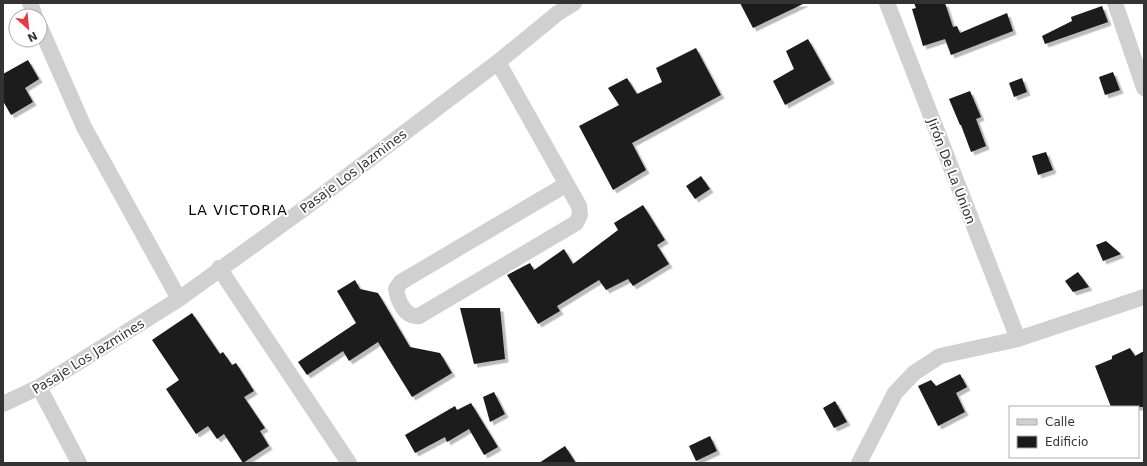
<svg xmlns="http://www.w3.org/2000/svg" width="1147" height="466" viewBox="0 0 1147 466" font-family="'DejaVu Sans',sans-serif">
  <style>
    .building { fill: #1a1a1a; filter: url(#shadow) }
    .lines { fill: none; stroke-linecap: round; stroke-linejoin: round }
    .minor { stroke: #d0d0d0; stroke-width: 16 }
    .labels { text-anchor: middle; stroke-width: 4; stroke-linejoin: round; paint-order: stroke }
    .street-label { font-size: 13px; fill: #333; stroke: #fff }
    .neighbourhood-label { font-size: 14px; letter-spacing: 1px; fill: #000; stroke: #fff }
  </style>
  <defs>
    <filter id="shadow"><feDropShadow dx="3.5" dy="3.5" stdDeviation="0" flood-color="#0004"/></filter>
  </defs>
  <rect width="100%" height="100%" fill="#fff"/>
  <path class="building" d="M740 3H805L753 28Z
    M914 3H945L953 27 957 26 960 33 1007 13 1013 31 951 55 945 39 923 46 912 9 916 8Z
    M1102 6 1108 22 1045 44 1042 36 1072 21 1071 17Z
    M808 39 831 80 785 105 773 81 794 69 786 51Z
    M696 48 721 95 632 143 646 170 613 190 579 126 619 105 608 88 627 78 637 94 662 82 656 68Z
    M28 60 39 79 25 88 33 102 11 115 3 101V74Z
    M1113 72 1120 90 1105 95 1099 77Z
    M1022 78 1027 92 1014 97 1009 83Z
    M970 91 981 117 976 119 986 146 971 152 961 125H960L949 99Z
    M1046 152 1053 170 1038 175 1032 156Z
    M701 176 710 189 695 199 686 186Z
    M643 205 665 240 657 245 669 264 633 286 628 279 606 290 599 280 557 306 560 311 538 324 507 275 530 263 534 270 564 249 573 264 618 230 614 223Z
    M1106 241 1121 254 1103 261 1096 245Z
    M1078 272 1089 287 1073 292 1065 281Z
    M355 280 360 289 378 293 410 347 440 353 452 373 412 397 378 342 349 361 343 351 307 375 298 362 356 323 337 291Z
    M460 308H500L505 359 474 364Z
    M192 313 220 354 223 352 232 365 236 363 254 391 244 397 265 428 260 431 269 446 243 463 224 434 217 439 208 426 196 434 166 389 179 380 152 340Z
    M1130 348 1135 356 1144 351V407H1111L1095 366 1112 359V356Z
    M960 374 967 387 956 393 965 412 938 426 918 386 931 380 936 386Z
    M494 392 505 414 490 422 483 397Z
    M835 401 847 422 834 428 823 408Z
    M471 403 498 447 484 455 469 429 447 442 445 437 415 453 405 435 455 406 457 410Z
    M710 436 717 451 696 461 689 446Z
    M565 446 576 463H539Z"/>
  <g class="lines">
    <path class="minor" d="M30 3 35 16
      M887 3 1018 339
      M1115 3 1144 88
      M40 27 84 127 179 299
      M498 62 579 206 580 215 576 223 419 316C405 318 398 301 396 289L401 282 567 184
      M219 268 349 463
      M39 387 79 463
      M3 404 39 387 179 299 309 205 498 62 558 13 574 3
      M859 463 895 393 914 373 940 356 1018 339 1144 297"/>
  </g>
  <g class="labels">
    <g class="street-label">
      <text transform="translate(353 171) rotate(-37)" y="5">Pasaje Los Jazmines</text>
      <text transform="translate(952 171) rotate(69)" y="5">Jirón De La Union</text>
      <text transform="translate(88 356) rotate(-32)" y="5">Pasaje Los Jazmines</text>
    </g>
    <g class="neighbourhood-label">
      <text x="238" y="215">LA VICTORIA</text>
    </g>
  </g>
  <rect width="1147" height="466" fill="none" stroke="#333333" stroke-width="8"/>
  <rect x="1009" y="406" width="130" height="52" fill="#ffffff" stroke="#adadad"/>
  <rect x="1017" y="419" width="20" height="6" fill="#d0d0d0" stroke="#adadad"/>
  <text x="1045" y="426" font-size="12" fill="#333333">Calle</text>
  <rect x="1017" y="436" width="20" height="12" fill="#1a1a1a" stroke="#adadad"/>
  <text x="1045" y="446" font-size="12" fill="#333333">Edificio</text>
  <g transform="translate(28 28) rotate(153)"><circle r="19" fill="#ffffff" stroke="#adadad"/>
  <path d="M0-3L7 15L0 10L-7 15Z" fill="#e63946"/>
  <text y="-6" font-size="11" font-weight="bold" text-anchor="middle" fill="#333333">N</text>
  </g>
</svg>
